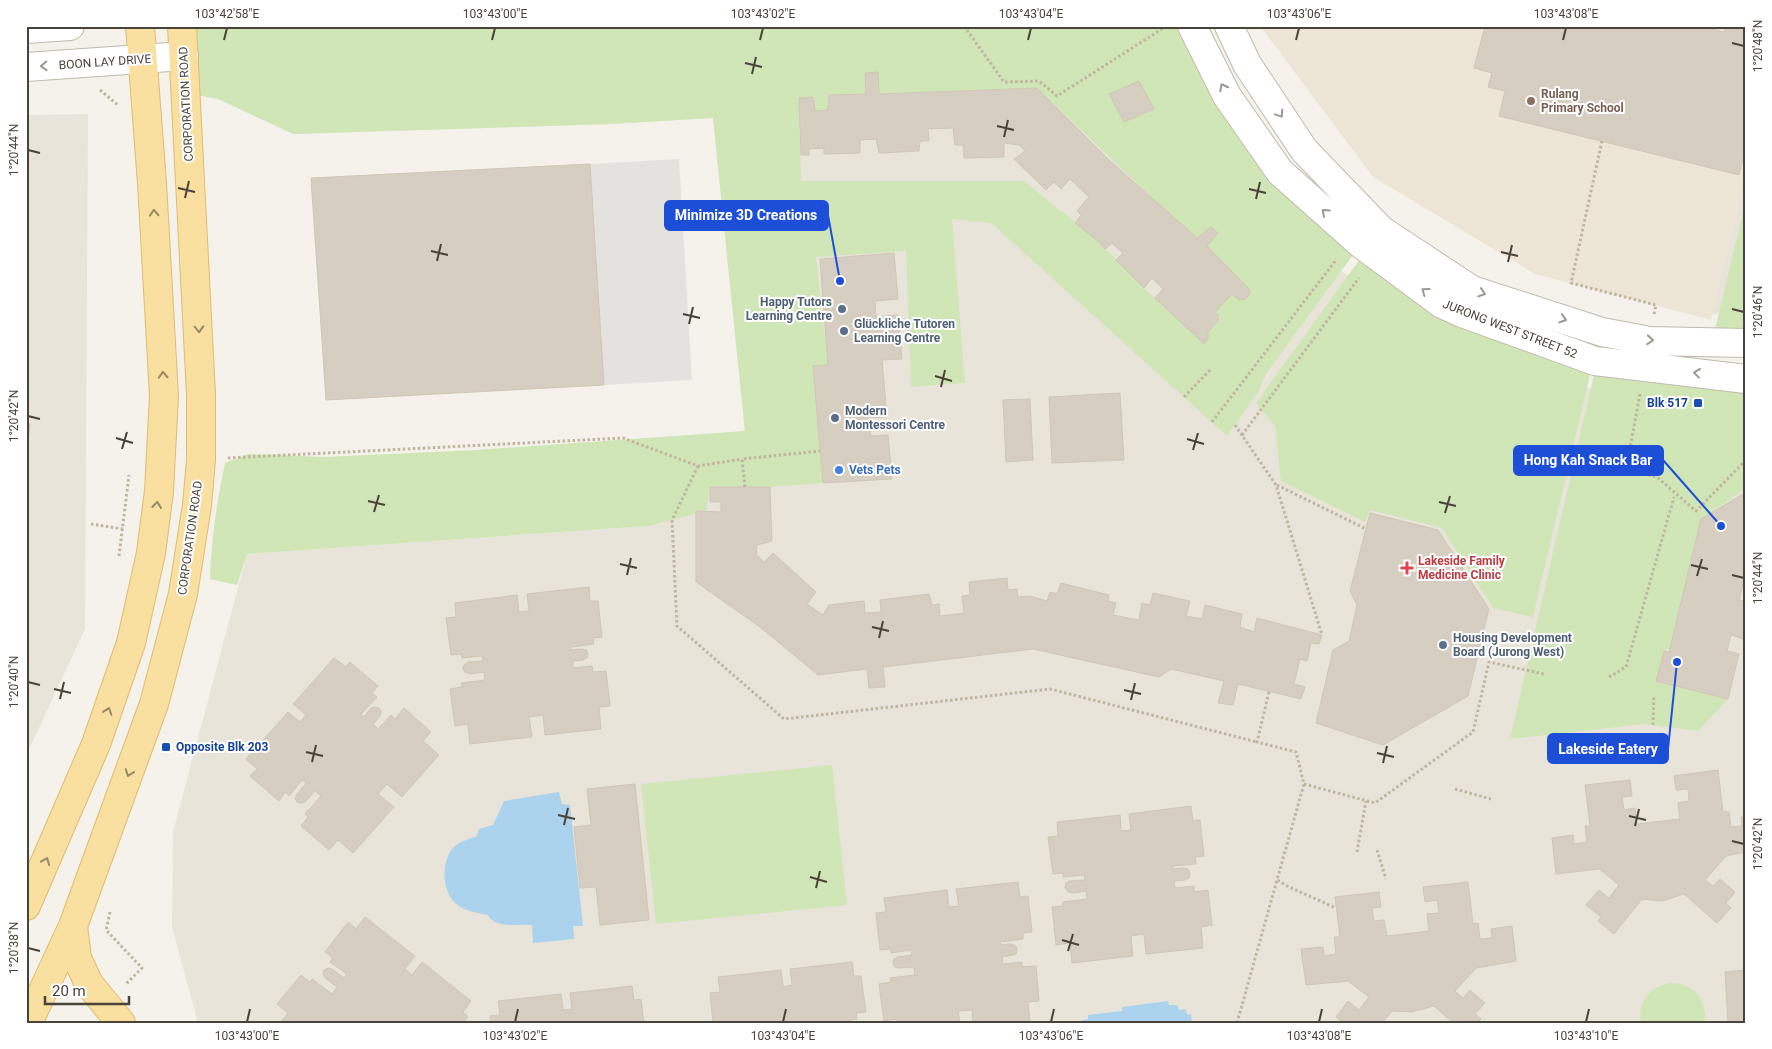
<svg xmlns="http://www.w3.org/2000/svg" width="1772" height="1049" viewBox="0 0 1772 1049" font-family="Roboto,sans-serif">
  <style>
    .residential { fill: #e8e4da }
    .education { fill: #ede6d6 }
    .green { fill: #d1e6b7; fill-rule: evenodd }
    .parking { fill: #e4e2df }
    .water { fill: #acd3ed }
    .building { fill: #d6cec1; stroke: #d0c6b5 }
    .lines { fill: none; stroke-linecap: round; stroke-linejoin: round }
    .minor-casing { stroke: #c0baae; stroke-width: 30 }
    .major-casing { stroke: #debd70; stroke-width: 30 }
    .path { stroke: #c1b5a0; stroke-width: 3; stroke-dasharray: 2.5 2.5; stroke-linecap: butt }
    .minor { stroke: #fff; stroke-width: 28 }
    .major { stroke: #f9dfa0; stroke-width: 28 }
    .oneway { stroke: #9b9892 }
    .oneway2 { stroke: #988967 }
    .ticks { fill: none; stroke: #494339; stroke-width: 2 }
    .education-dot { fill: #8d6e63; stroke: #fff; stroke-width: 2 }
    .service-dot { fill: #5c6f8a; stroke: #fff; stroke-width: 2 }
    .transit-dot { fill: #1a4fb4; stroke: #fff; stroke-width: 2 }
    .shop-dot { fill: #3f7fe0; stroke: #fff; stroke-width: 2 }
    .health-dot { fill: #e0444e; stroke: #fff; stroke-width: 2 }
    .labels { text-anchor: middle; stroke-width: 4; stroke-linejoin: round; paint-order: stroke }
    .street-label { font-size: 12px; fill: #494339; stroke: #fff }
    .education-label { font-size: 12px; font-weight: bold; fill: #785e54; stroke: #fff; text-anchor: start }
    .service-label { font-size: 12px; font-weight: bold; fill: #4e5e75; stroke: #fff; text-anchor: start }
    .transit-label { font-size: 12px; font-weight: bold; fill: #164399; stroke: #fff; text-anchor: end }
    .shop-label { font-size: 12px; font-weight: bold; fill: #366cbe; stroke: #fff; text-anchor: start }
    .health-label { font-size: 12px; font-weight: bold; fill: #be3a42; stroke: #fff; text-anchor: start }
    .leader { fill: none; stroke: #1d4ed8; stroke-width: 2 }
    .callout-dot { fill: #1d4ed8; stroke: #fff; stroke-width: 2 }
    .callout { fill: #1d4ed8; stroke: #1d4ed8; stroke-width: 2 }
    .callout-label { font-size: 14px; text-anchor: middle; font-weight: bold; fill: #fff }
    .neatline { fill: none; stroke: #494339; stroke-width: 2 }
    .ticks-label { font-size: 12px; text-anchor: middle; fill: #494339 }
  </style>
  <rect width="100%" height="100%" fill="#f5f2eb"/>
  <path class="residential" d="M1159 26 1267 210 1397 316 1498 365 1684 412 1746 404V1023H198L172 927 173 832 247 554 648 526 745 432 713 118 609 124 293 134Z
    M88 114 85 629 26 756V115Z
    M1746 161V309L1707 315Z"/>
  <path class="education" d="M1260 26H1746V176L1711 320 1535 274 1373 177Z"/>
  <path class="green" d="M183 26H1196L1280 172 1361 244 1266 374 1259 391 1227 436 991 223 952 219 965 383 911 387 906 251 816 257 828 365 813 366 823 483 770 487H710L706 511 648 526 247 554 237 585 210 579C211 540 217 501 225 463L248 454 325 457 476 450 745 431 713 118 609 124 293 134 218 99 185 93ZM878 72 879 94 1037 88 1168 213 1197 238 1211 227 1218 233 1207 246 1250 290 1246 299 1239 300 1232 294 1215 312 1218 315V321L1208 332V339L1204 343 1144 288 1098 241 1024 181H801L799 98 813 97 815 111 828 110 829 95 866 94 865 74Z
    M1746 200V339L1712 342Z
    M1362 256 1593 362 1533 617 1493 608 1442 528 1370 510 1365 522 1281 481 1275 426 1256 403Z
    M1597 361 1746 381V488L1701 519 1669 649 1664 651 1656 680 1728 699 1698 731 1644 724 1510 739Z
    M832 765 847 905 656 924 641 784Z
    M1669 983C1694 983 1707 998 1705 1023H1641C1638 1001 1648 988 1669 983Z"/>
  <path class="parking" d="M679 159 692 380 604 385 590 164Z"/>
  <path class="water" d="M559 792 562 804 570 805 583 926H573L574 939 533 943 532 925C518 924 495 929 488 915 478 913 464 911 455 903 442 891 441 862 453 848 458 842 469 839 477 836L479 829 493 825 504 801Z
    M1168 1001 1169 1005H1177L1179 1010 1186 1009 1187 1015 1191 1014 1192 1023H1083L1082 1020 1088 1019V1015L1122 1011V1007Z"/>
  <path class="building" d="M1485 26H1702L1724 32 1726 26H1746V147L1739 175 1499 116 1505 91 1488 87 1492 73 1474 68Z
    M878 72 879 94 1037 88 1108 159 1197 238 1211 227 1218 233 1207 246 1250 290 1249 295 1246 299 1239 300 1232 294 1215 312 1218 315V321L1208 332V339L1204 344 1155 298 1163 289 1152 278 1144 288 1116 260 1123 253 1112 243 1105 249 1098 241 1075 223 1081 215 1077 211 1089 197 1070 179 1061 189 1054 182 1046 190 1014 159 1025 151 1019 145 1004 143V157L964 158 963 145H955L953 128 928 129 929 140 920 142 919 151 879 153 876 139 860 140V153L824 154V148L809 149V155H801L799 98 813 97 815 111 828 110 829 95 866 94 865 73Z
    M1139 81 1154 109 1124 122 1109 94Z
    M590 164 604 385 326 400 311 178Z
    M894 253 898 299 875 301 876 317 898 315 902 359 882 360 887 417 869 418 871 436 888 435 892 479 823 483 813 366 828 365 820 259Z
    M1120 393 1124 460 1052 463 1049 397Z
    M1030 399 1033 460 1006 462 1003 400Z
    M26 424H30L27 452H26Z
    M710 487H770L772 541 757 545 756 554 764 562 773 553 816 592 807 604 823 615 829 605 864 601 865 613 881 612 880 600 929 594 932 605 939 604 940 616 964 613 962 596 970 595 969 582 1007 578 1008 590 1017 589 1018 597 1030 596 1047 601 1050 592 1057 594 1061 583 1109 595 1108 601 1116 603 1113 615 1139 620 1142 603 1150 605 1153 593 1190 601 1186 616 1202 619 1205 605 1242 614 1240 627 1254 632 1257 618 1322 635 1319 644 1311 643 1307 661 1300 659 1294 684 1305 687 1301 699 1238 684 1233 705 1218 703 1224 681 1171 669 1159 677 1033 649 883 667 885 687 869 688 867 669 818 675 760 627 696 582V511L721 512V502H710Z
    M1746 492V585L1743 584 1739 600 1746 601V627L1743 639 1731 635 1727 651 1739 654 1728 699 1656 681 1664 651 1669 652 1701 519Z
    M1370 513 1438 530 1489 609 1468 696 1383 745 1316 723 1333 650 1349 641 1357 605 1350 591Z
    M589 587 590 601H598L602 637 593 638 594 644 571 647V650L582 649 586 650 588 654 587 658 583 660 573 661V668L592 666 593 672 606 671 610 706 599 707 601 729 545 735 543 715 529 717 532 737 470 744 468 724 455 726 450 689 462 687 461 683 485 680 484 672 470 674 465 672 463 669 464 665 468 662 483 661 482 656 462 658 461 654 451 655 446 618 456 617 455 603 517 595 519 612 529 611 527 594Z
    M334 658 346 667 350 662 378 686 372 693 377 697 361 714 364 717 371 708 375 707 379 708 381 712 380 716 373 724 378 729 391 715 395 719 404 708 431 732 423 741 439 755 402 797 387 784 378 794 394 807 353 853 338 840 329 850 301 826 308 817 305 814 321 796 315 791 305 802 301 803 297 802 295 798 297 794 306 783 302 780 289 796 285 792 279 801 250 776 257 769 246 759 288 712 300 722 306 715 293 704Z
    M1718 770 1723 812H1729L1731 827 1742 826 1741 817H1746V852L1726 856 1705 880 1713 886 1720 879 1735 892 1726 903 1731 908 1717 923 1684 894 1662 901 1642 899 1614 934 1598 921 1601 917 1586 905 1599 890 1609 898 1619 885 1599 869 1556 874 1552 838 1573 835 1574 844 1587 842 1585 826H1590L1585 785 1630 780 1632 796 1622 797 1624 810 1635 808 1637 824 1680 819 1678 803 1689 801 1688 789 1676 790 1674 776Z
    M635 784 649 920 600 925 596 887 580 888 574 827 591 825 587 789Z
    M1191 806 1193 821 1200 820 1204 856 1195 857 1196 864 1173 866V869L1184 868 1188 869 1190 873 1189 878 1185 880 1174 881 1175 888 1194 886V892L1208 890 1212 925 1201 927 1203 948 1146 954 1144 934 1131 936 1133 956 1072 963 1070 943 1056 945 1052 907 1063 906V902L1087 899 1086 891 1072 893 1067 891 1065 888 1066 883 1070 881 1085 880 1084 875 1063 877V873L1053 874 1048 837 1058 836 1057 822 1120 815 1121 831 1131 830 1129 814Z
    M1018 882 1020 897 1028 896 1032 932 1023 933V939L1000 942 1001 945 1011 944 1016 946 1017 950 1016 954 1013 955 1002 957 1003 964 1022 962V967L1036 966 1039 1001 1028 1002 1030 1023H973L972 1010 958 1011 960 1023H898L897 1019 884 1021 879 984 891 982 890 978 915 975 914 967 899 968 895 967 893 963 894 959 898 957 912 955 911 950 891 953V949L880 950 876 913 886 912 884 898 947 890 949 907 959 906 956 889Z
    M1468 882 1473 924 1478 923 1480 939 1492 938 1491 929 1512 926 1516 961 1476 968 1455 991 1463 998 1470 990 1485 1003 1475 1014 1481 1019 1477 1023H1453L1434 1006 1412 1012 1392 1011 1382 1023H1343L1336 1017 1348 1001 1359 1010 1369 997 1348 981 1306 985 1301 949 1323 947 1324 956 1336 954 1334 937H1340L1335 897 1379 892 1381 907 1372 908 1374 921 1384 920 1387 936 1429 931 1427 914 1439 913 1437 900 1425 902 1423 887Z
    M365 917 415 956 405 969 412 975 422 962 471 1001 463 1012 468 1017 463 1023H280L288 1013 277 1004 301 975 310 982 312 979 332 994 337 987 325 978 323 974 324 970 328 968 332 969 344 978 347 974 330 962 333 958 325 952 348 922 356 929Z
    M852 962 854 976H861L866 1012 856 1013 857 1019 834 1023H713L710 993 720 992 718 977 781 970 783 987 792 985 790 969Z
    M1746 970V1023H1728L1725 972Z
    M632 986 634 1000 641 999 644 1023H491L490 1016 500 1015 498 1001 561 994 563 1010 572 1009 570 993Z"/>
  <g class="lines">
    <defs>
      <path id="minor" d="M1192 26 1227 96 1280 172 1361 244 1442 304 1462 313 1595 361 1746 379
        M1229 26 1247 64 1304 150 1381 230 1472 290 1602 332 1650 341 1746 343
        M26 29 70 26
        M26 67 184 56"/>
      <path id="major" d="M26 906 96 744 131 643 151 553 159 491 164 396 152 183 140 26
        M73 926 77 958 89 984 121 1023
        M28 1023 73 926 154 704 183 594 197 505 201 460V395L182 26"/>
    </defs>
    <use href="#minor" class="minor-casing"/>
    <use href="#major" class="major-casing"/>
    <path class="path" d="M777 26H783
      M936 26 944 28 954 26
      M964 26 1004 82 1039 81 1057 96 1165 27
      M100 90 118 105
      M1602 141 1571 283 1656 305 1654 314
      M1640 394 1626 470 1657 477 1696 511 1746 460
      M1184 397 1211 369
      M1212 422 1336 260
      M1235 425 1276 485 1322 635
      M1242 435 1359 278
      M228 458 623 438 698 466 742 459
      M698 466 672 520 677 626 784 719 1050 689 1257 742
      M1277 485 1366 529
      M745 487 742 459 820 451
      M91 524 123 529
      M119 556 129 475
      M1609 677 1626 667 1674 497
      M1269 692 1257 742 1296 752 1304 784 1277 880 1289 887 1336 908
      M1653 725 1654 695
      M1304 784 1375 803 1473 732 1489 662 1544 674
      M1455 789 1491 799
      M1377 850 1386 879
      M1357 852 1366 801
      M110 912 106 930 142 968 126 984
      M1237 1023 1277 880"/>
    <use href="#minor" class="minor"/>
    <use href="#major" class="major"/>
  </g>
  <defs><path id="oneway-chevron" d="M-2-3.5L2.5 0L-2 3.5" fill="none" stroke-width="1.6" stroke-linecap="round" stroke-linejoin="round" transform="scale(1.25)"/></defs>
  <g class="oneway">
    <use href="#oneway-chevron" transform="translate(44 66) rotate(177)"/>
    <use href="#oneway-chevron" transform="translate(1223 87) rotate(-117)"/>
    <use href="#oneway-chevron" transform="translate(1280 114) rotate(56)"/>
    <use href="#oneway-chevron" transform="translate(1325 212) rotate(-138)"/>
    <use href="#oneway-chevron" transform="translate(1425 291) rotate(-144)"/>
    <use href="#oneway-chevron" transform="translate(1482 293) rotate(18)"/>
    <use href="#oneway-chevron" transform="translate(1563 319) rotate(18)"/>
    <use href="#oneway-chevron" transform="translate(1650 340) rotate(5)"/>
    <use href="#oneway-chevron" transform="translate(1697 373) rotate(-173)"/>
  </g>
  <g class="oneway2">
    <use href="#oneway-chevron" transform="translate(154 213) rotate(-93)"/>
    <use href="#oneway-chevron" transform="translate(199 329) rotate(88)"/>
    <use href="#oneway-chevron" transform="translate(163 375) rotate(-93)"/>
    <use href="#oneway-chevron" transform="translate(157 505) rotate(-83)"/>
    <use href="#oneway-chevron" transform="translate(108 711) rotate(-71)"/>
    <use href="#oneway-chevron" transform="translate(129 773) rotate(110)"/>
    <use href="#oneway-chevron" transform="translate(46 861) rotate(-67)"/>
  </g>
  <path class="ticks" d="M224 40 227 28M492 40 495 28M760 40 763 28M1028 40 1031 28M1296 40 1299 28M1563 40 1566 28M1732 43 1744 46M745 63 762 67M752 74 756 57M997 126 1014 130M1004 137 1008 120M28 150 40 153M178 188 195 192M1249 189 1266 193M185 198 189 181M1256 199 1260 182M431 251 448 255M1501 252 1518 256M437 261 441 244M1508 262 1512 245M1732 309 1744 312M683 314 700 318M689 324 693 307M935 376 952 381M941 387 945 370M28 416 40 419M116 438 133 443M1187 439 1204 444M122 449 127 432M1193 450 1198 433M368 501 385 505M1439 502 1456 506M374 512 379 495M1445 513 1450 496M620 564 637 568M1691 565 1708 569M627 575 631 558M1732 575 1744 578M1697 576 1702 559M872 627 889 631M879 638 883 621M28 682 40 685M54 689 71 693M1124 690 1141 694M60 699 64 682M1131 700 1135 683M306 752 323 756M1377 753 1394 757M312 762 316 745M1383 763 1387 746M558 815 575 819M1629 816 1646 820M564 825 568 808M1635 826 1639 809M1732 841 1744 844M810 877 827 882M816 888 820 871M1062 940 1079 945M28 948 40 951M1068 951 1073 934M247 1022 250 1009M515 1022 518 1009M783 1022 786 1009M1051 1022 1054 1009M1319 1022 1322 1009M1586 1022 1589 1009"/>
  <circle class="education-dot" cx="1531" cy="101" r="5"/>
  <g class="service-dot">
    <circle cx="842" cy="309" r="5"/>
    <circle cx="844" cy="331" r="5"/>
    <circle cx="835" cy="418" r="5"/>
    <circle cx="1443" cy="645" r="5"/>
  </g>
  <g class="transit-dot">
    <rect x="1693" y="398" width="10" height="10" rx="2.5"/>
    <rect x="161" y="742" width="10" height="10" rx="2.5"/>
  </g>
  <circle class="shop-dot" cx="839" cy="470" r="5"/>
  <path class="health-dot" d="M1404.5 560.5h5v5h5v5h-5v5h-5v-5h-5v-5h5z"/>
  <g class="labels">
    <g class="street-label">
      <text transform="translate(105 62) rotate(-4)" y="4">BOON LAY DRIVE</text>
      <text transform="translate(186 104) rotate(-93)" y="4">CORPORATION ROAD</text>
      <text transform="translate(1510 329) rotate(21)" y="4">JURONG WEST STREET 52</text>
      <text transform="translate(190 538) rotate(-82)" y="4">CORPORATION ROAD</text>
    </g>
    <g class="education-label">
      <text x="1541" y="98">Rulang<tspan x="1541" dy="14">Primary School</tspan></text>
    </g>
    <g class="service-label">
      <text x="832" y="306" text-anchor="end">Happy Tutors<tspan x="832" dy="14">Learning Centre</tspan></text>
      <text x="854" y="328">Glückliche Tutoren<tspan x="854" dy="14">Learning Centre</tspan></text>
      <text x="845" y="415">Modern<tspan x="845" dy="14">Montessori Centre</tspan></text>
      <text x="1453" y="642">Housing Development<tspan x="1453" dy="14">Board (Jurong West)</tspan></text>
    </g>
    <g class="transit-label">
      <text x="1688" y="407">Blk 517</text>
      <text x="176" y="751" text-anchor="start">Opposite Blk 203</text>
    </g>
    <g class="shop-label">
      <text x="849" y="474">Vets Pets</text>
    </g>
    <g class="health-label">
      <text x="1418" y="565">Lakeside Family<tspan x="1418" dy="14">Medicine Clinic</tspan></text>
    </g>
  </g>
  <path class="leader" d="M840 281L828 215M1721 526L1663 460M1677 662L1668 749"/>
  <g class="callout-dot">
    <circle cx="840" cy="281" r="5"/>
    <circle cx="1721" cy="526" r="5"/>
    <circle cx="1677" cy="662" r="5"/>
  </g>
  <g class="callout">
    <rect x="665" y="201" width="163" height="29" rx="5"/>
    <rect x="1514" y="446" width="149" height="29" rx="5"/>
    <rect x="1548" y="734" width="120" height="29" rx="5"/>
  </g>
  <g class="callout-label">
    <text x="746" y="220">Minimize 3D Creations</text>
    <text x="1588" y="465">Hong Kah Snack Bar</text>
    <text x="1608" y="754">Lakeside Eatery</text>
  </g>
  <rect width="1772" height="1049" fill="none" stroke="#ffffff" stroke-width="55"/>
  <path d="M45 996v8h84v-8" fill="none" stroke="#494339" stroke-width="2.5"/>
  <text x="52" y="996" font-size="15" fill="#494339" stroke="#ffffff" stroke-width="4" paint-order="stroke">20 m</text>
  <rect x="28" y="28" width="1716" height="994" class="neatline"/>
  <g class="ticks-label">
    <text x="227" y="18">103°42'58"E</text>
    <text x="495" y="18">103°43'00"E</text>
    <text x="763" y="18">103°43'02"E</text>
    <text x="1031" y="18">103°43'04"E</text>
    <text x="1299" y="18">103°43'06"E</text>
    <text x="1566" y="18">103°43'08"E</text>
    <text transform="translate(1758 46) rotate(-90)" y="4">1°20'48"N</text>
    <text transform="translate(14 150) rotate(-90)" y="4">1°20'44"N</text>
    <text transform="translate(1758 312) rotate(-90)" y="4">1°20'46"N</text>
    <text transform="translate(14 416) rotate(-90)" y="4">1°20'42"N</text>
    <text transform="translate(1758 578) rotate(-90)" y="4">1°20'44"N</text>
    <text transform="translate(14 682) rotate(-90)" y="4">1°20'40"N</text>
    <text transform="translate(1758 844) rotate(-90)" y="4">1°20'42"N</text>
    <text transform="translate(14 948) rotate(-90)" y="4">1°20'38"N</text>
    <text x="247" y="1040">103°43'00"E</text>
    <text x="515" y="1040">103°43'02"E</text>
    <text x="783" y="1040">103°43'04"E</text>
    <text x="1051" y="1040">103°43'06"E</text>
    <text x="1319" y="1040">103°43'08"E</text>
    <text x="1586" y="1040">103°43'10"E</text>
  </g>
</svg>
